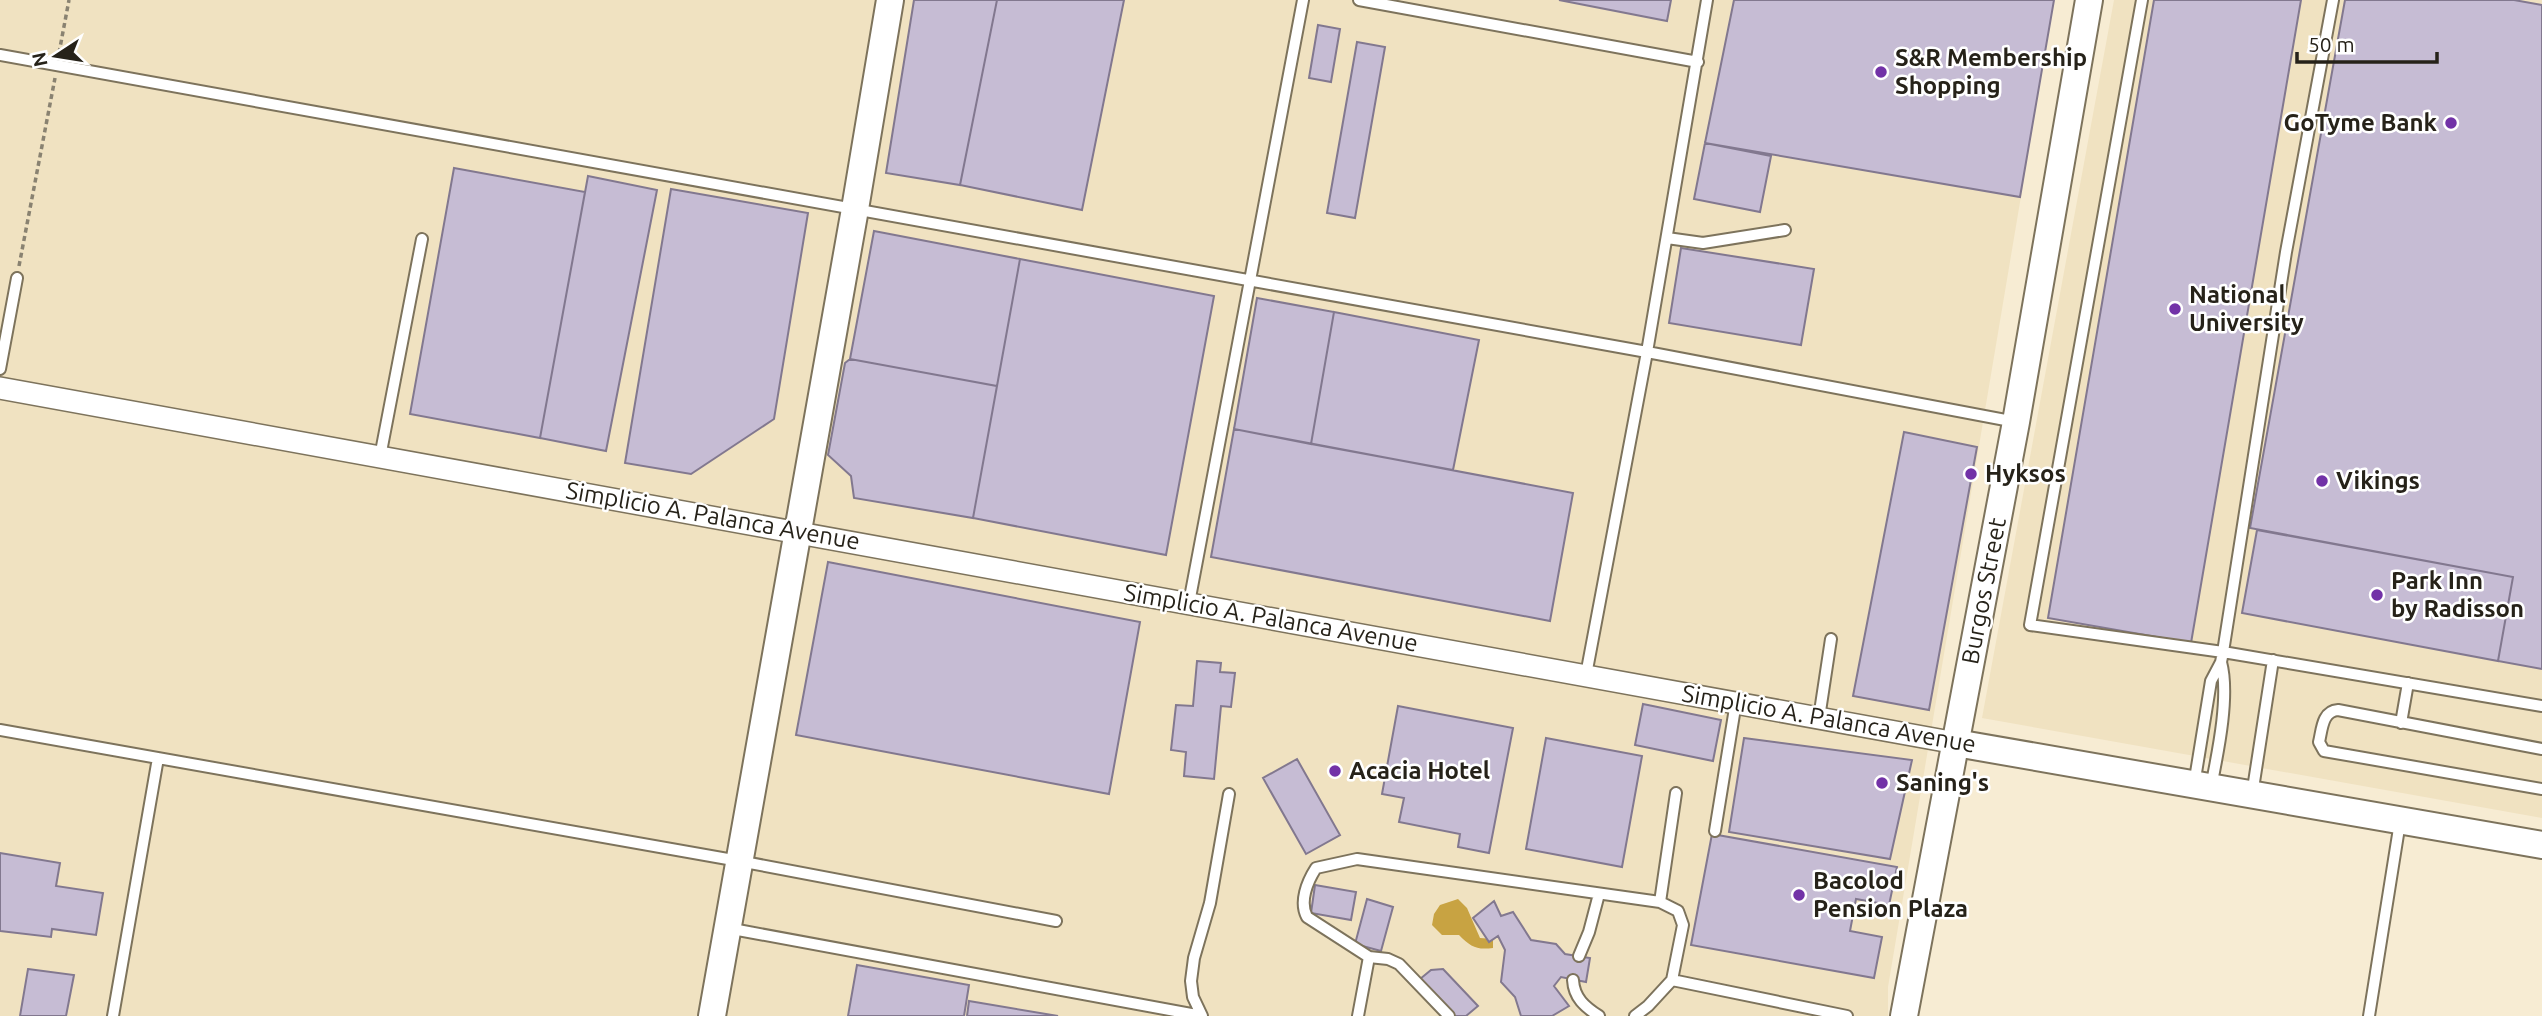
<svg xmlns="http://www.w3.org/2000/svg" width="2542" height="1016" viewBox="0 0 2542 1016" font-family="Ubuntu,sans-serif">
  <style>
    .built { fill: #f0e2c1 }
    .forest { fill: #c8a342 }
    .building { fill: #c6bcd4; stroke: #82788f; stroke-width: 2 }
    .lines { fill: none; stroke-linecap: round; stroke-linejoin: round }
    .service-casing { stroke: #7d735c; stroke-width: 14 }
    .minor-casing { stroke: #7d735c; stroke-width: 24 }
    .tertiary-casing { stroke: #7d735c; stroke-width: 30 }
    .path { stroke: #898271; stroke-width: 3.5; stroke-dasharray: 5 3.5; stroke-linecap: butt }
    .service { stroke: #fff; stroke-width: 10 }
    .minor { stroke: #fff; stroke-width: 21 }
    .tertiary { stroke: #fff; stroke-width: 26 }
    .poi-dot { fill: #7232a7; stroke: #fff; stroke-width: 2.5 }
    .labels { text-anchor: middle; stroke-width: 5; stroke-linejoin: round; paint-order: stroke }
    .poi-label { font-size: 24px; font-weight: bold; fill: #262219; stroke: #fff; text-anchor: start }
    .street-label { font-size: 24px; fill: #262219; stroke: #fff }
  </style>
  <rect width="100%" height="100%" fill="#f7ecd3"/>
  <path class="built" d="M0 0H2054L1888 987V1016H0Z
    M2114 0H2542V818L1982 718Z"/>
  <path class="forest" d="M1458 899 1467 908 1480 938 1493 939V948C1476 950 1471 947 1459 935H1442L1432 925 1434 914 1440 905Z"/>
  <path class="building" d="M914 0H997L960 185 886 173Z
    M997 0H1124L1082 210 960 185Z
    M1559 0H1671L1667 21Z
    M1734 0H2054L2020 197 1705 143Z
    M2154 0H2301L2191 643 2048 618Z
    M2345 0H2514L2542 5V669L2498 661 2513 577 2250 528Z
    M1318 25 1340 29 1331 82 1309 78Z
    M1357 42 1385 47 1355 218 1327 213Z
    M1705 143 1771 156 1760 212 1694 199Z
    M454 168 585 192 540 438 410 414Z
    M588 176 657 190 606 451 540 438Z
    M671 189 808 213 774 419 691 474 625 463Z
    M874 231 1020 259 997 386 850 359Z
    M1681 248 1814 269 1801 345 1669 323Z
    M1020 259 1214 296 1166 555 973 518Z
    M1257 298 1334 312 1311 444 1234 429Z
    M1334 312 1479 340 1453 470 1311 444Z
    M850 359 997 386 973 518 854 498 851 476 828 455 845 363Z
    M1234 429 1573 493 1550 621 1211 557Z
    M1904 432 1977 447 1929 710 1853 696Z
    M2257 530 2513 577 2498 661 2242 613Z
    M828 562 1140 622 1109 794 796 735Z
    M1197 661 1221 663 1220 672 1235 673 1231 707 1221 706 1214 779 1184 776 1186 752 1171 750 1176 705 1193 706Z
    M1643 704 1721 720 1713 761 1635 745Z
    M1398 706 1513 728 1489 853 1458 847 1460 834 1399 822 1404 798 1382 794Z
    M1546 738 1642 756 1622 867 1526 849Z
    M1744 738 1912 760 1890 859 1729 832Z
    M1297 759 1340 835 1306 854 1263 778Z
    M1712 834 1897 867 1889 905 1856 899 1850 931 1882 937 1874 978 1691 945Z
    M0 853 60 863 56 886 103 893 96 935 52 929 51 937 0 931Z
    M1315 885 1356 892 1351 920 1311 913Z
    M1367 899 1393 907 1381 951 1355 944Z
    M1494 901 1501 916 1513 912 1531 940 1556 944 1565 954 1590 958 1586 982 1561 977 1554 986 1569 1006 1552 1016H1521L1515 997 1501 982 1505 950 1498 936 1489 942 1473 918Z
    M857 965 969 985 964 1016H848Z
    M28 969 74 975 66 1016H20Z
    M1443 969 1478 1006 1466 1016H1455L1420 979 1431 970Z
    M969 1001 1058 1016H967Z"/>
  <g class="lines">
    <defs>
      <path id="service" d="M1359 0 1698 62
        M2142 0 2030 625 2223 652 2542 706
        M0 55 1647 352 2016 422
        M1667 238 1703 243 1785 230
        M0 369 17 278
        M380 457 422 239
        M1189 603 1303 0
        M1586 675 1647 352 1707 0
        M1819 718 1831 639
        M2401 723 2408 683
        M0 730 739 861 1056 921
        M2542 749 2338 710C2322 711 2322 730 2319 742L2324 751 2542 789
        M2194 785 2211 681 2221 662 2223 652 2286 252 2333 0
        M2211 787C2218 752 2230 695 2221 662
        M1676 793 1660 902 1678 911 1683 925 1672 980 1847 1016
        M2252 795 2273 660
        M1715 831 1736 702
        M727 928 1202 1016
        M1579 956 1589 932 1599 894
        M1369 957 1307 917C1299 902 1307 882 1316 868L1357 859 1660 902
        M1573 980C1574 998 1585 1007 1599 1016
        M113 1016 158 758
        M1202 1016 1193 997 1191 981 1194 958 1210 903 1229 794
        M1358 1016 1369 957 1388 959 1399 964 1449 1016
        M1635 1016 1648 1006 1672 980
        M2369 1016 2400 822"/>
      <path id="minor" d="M0 388 1956 743"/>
      <path id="tertiary" d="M1956 743 2542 845
        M712 1016 855 209 890 0
        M1904 1016 2016 422 2089 0"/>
    </defs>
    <use href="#service" class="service-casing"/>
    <use href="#minor" class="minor-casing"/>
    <use href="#tertiary" class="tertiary-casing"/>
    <path class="path" d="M59 53 69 0
      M19 266 55 78"/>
    <use href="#service" class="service"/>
    <use href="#minor" class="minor"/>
    <use href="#tertiary" class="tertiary"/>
  </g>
  <g class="poi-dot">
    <circle cx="1881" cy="72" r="7"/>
    <circle cx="2451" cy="123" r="7"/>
    <circle cx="2175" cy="309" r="7"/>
    <circle cx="1971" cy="474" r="7"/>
    <circle cx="2322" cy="481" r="7"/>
    <circle cx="2377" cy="595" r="7"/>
    <circle cx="1335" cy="771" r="7"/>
    <circle cx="1882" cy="783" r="7"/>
    <circle cx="1799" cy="895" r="7"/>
  </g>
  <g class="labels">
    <g class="poi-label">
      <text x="1895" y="66">S&amp;R Membership<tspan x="1895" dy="28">Shopping</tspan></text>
      <text x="2437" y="131" text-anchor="end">GoTyme Bank</text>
      <text x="2189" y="303">National<tspan x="2189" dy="28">University</tspan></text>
      <text x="1985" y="482">Hyksos</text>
      <text x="2336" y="489">Vikings</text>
      <text x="2391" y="589">Park Inn<tspan x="2391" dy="28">by Radisson</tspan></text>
      <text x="1349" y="779">Acacia Hotel</text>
      <text x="1896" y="791">Saning's</text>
      <text x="1813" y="889">Bacolod<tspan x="1813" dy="28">Pension Plaza</tspan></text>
    </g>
    <g class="street-label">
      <text transform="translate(713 516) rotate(10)" y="8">Simplicio A. Palanca Avenue</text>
      <text transform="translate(1984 591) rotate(-79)" y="8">Burgos Street</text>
      <text transform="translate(1271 618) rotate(10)" y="8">Simplicio A. Palanca Avenue</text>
      <text transform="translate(1829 719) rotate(10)" y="8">Simplicio A. Palanca Avenue</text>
    </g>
  </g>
  <g transform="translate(56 56) rotate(258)" stroke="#ffffff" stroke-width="5" paint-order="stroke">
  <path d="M0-5L12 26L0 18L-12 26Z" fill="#262219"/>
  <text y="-10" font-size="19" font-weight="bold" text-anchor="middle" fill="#262219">N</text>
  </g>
  <path d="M2297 52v10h140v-10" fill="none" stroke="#262219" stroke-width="3.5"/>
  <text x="2308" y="52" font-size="21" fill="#262219" stroke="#ffffff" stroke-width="5" paint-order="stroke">50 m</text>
</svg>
